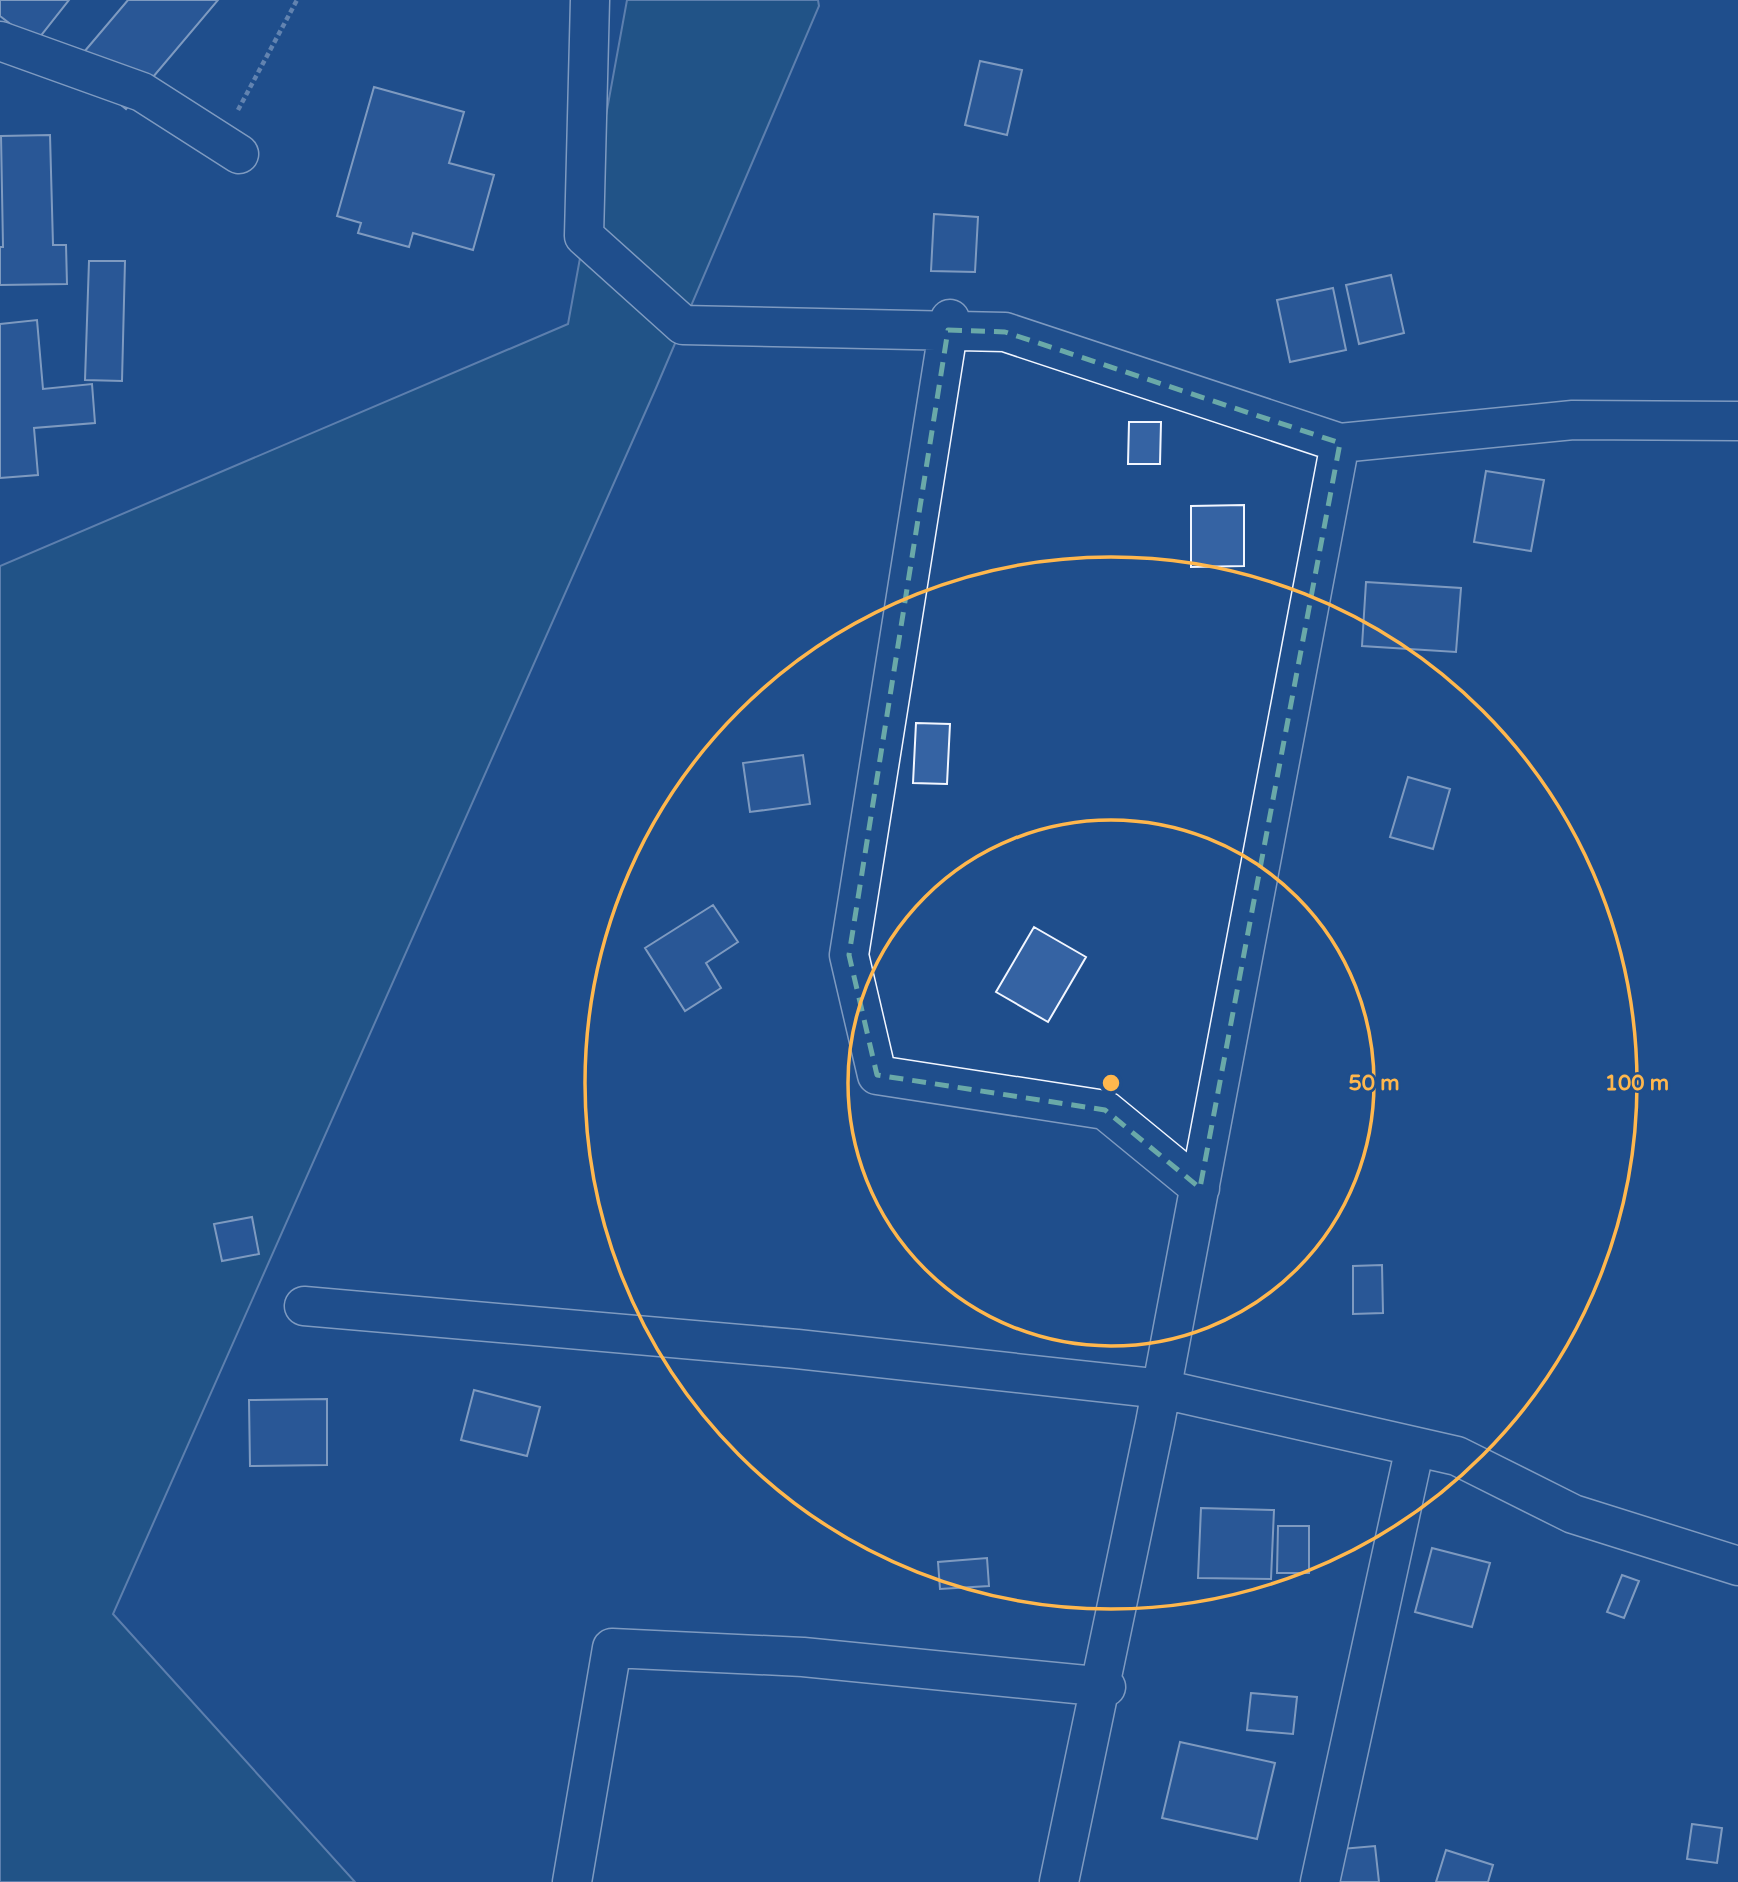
<svg xmlns="http://www.w3.org/2000/svg" width="1738" height="1882" viewBox="0 0 1738 1882" font-family="'Varela Round',sans-serif">
  <style>
    .green { fill: #245a82; stroke: #a8bbd7; stroke-width: 2 }
    .building { fill: #3563a3; stroke: #f2f6ff; stroke-width: 2 }
    .lines { fill: none; stroke-linecap: round; stroke-linejoin: round }
    .minor-casing { stroke: #f2f6ff; stroke-width: 41 }
    .path { stroke: #b3c4dc; stroke-width: 4.5; stroke-dasharray: 5 3.5; stroke-linecap: butt }
    .minor { stroke: #1f4e8c; stroke-width: 38 }
    .marked { fill: none; stroke: #6aa9a8; stroke-width: 5; stroke-dasharray: 14 9; stroke-linejoin: round }
    .ring { fill: none; stroke: #ffb74d; stroke-width: 3.5 }
    .centre { fill: #ffb74d; stroke: #1f4e8c; stroke-width: 3.5 }
    .ring-label { font-size: 21px; text-anchor: middle; font-weight: bold; fill: #ffb74d; stroke: #1f4e8c; stroke-width: 5; stroke-linejoin: round; paint-order: stroke }
  </style>
  <rect width="100%" height="100%" fill="#1f4e8c"/>
  <path class="green" d="M627 0H818L819 6 656 388 113 1614 355 1882H0V566L568 324Z"/>
  <path class="building" d="M0 0H69L35 43 0 16Z
    M128 0H218L126 109 73 65Z
    M980 61 1022 70 1007 135 965 125Z
    M374 87 464 112 449 163 494 175 473 250 413 233 409 247 358 233 361 223 337 216Z
    M50 135 53 245H66L67 284 0 285V247H3L1 136Z
    M934 214 978 217 975 272 931 271Z
    M89 261H125L122 381 85 380Z
    M1391 275 1404 333 1359 344 1346 285Z
    M1333 288 1346 350 1290 362 1277 300Z
    M37 320 43 389 92 384 95 423 34 428 38 475 0 478V324Z
    M1129 422H1161L1160 464H1128Z
    M1486 471 1544 480 1531 551 1474 542Z
    M1244 505V566L1191 567V506Z
    M1366 582 1461 588 1456 652 1362 646Z
    M916 723 950 724 947 784 913 783Z
    M803 755 810 804 750 812 743 763Z
    M1408 777 1450 789 1433 849 1390 837Z
    M713 905 738 942 706 963 721 988 685 1011 645 948Z
    M1034 927 1086 957 1048 1022 996 992Z
    M252 1217 259 1254 222 1261 214 1224Z
    M1382 1265 1383 1313 1353 1314V1266Z
    M474 1390 540 1407 527 1456 461 1440Z
    M327 1399V1465L250 1466 249 1400Z
    M1201 1508 1274 1510 1271 1579 1198 1578Z
    M1278 1526H1309V1573H1277Z
    M1432 1548 1490 1563 1472 1627 1415 1612Z
    M987 1558 989 1586 940 1589 938 1562Z
    M1622 1575 1639 1581 1624 1618 1607 1612Z
    M1251 1693 1297 1697 1293 1734 1247 1730Z
    M1180 1742 1275 1763 1257 1839 1162 1818Z
    M1692 1824 1722 1828 1717 1863 1687 1859Z
    M1375 1846 1379 1882H1321L1319 1851Z
    M1446 1850 1493 1865 1488 1882H1436Z"/>
  <g class="lines">
    <defs>
      <path id="minor" d="M590 0 584 236 683 325 1005 332 1340 443 1573 420 1738 421
        M0 41 142 92 239 154
        M950 319 849 955 877 1075 1105 1110 1200 1188
        M304 1306 797 1349 1162 1389 1457 1456 1573 1514 1738 1566
        M572 1882 612 1648 803 1657 1106 1687
        M1059 1882 1155 1423 1340 443
        M1320 1882 1415 1447"/>
    </defs>
    <use href="#minor" class="minor-casing"/>
    <path class="path" d="M238 110 297 0"/>
    <use href="#minor" class="minor"/>
  </g>
  <path d="M0 0H1738V1882H0ZM948 330 1005 332 1340 443 1200 1188 1105 1110 877 1075 849 955Z" fill="#1f4e8c" fill-opacity=".55" fill-rule="evenodd"/>
  <path class="marked" d="M948 330 1005 332 1340 443 1200 1188 1105 1110 877 1075 849 955Z"/>
  <g class="ring">
    <circle cx="1111" cy="1083" r="263"/>
    <circle cx="1111" cy="1083" r="526"/>
  </g>
  <circle cx="1111" cy="1083" r="10" class="centre"/>
  <g class="ring-label">
    <text x="1374" y="1090">50 m</text>
    <text x="1637" y="1090">100 m</text>
  </g>
</svg>
